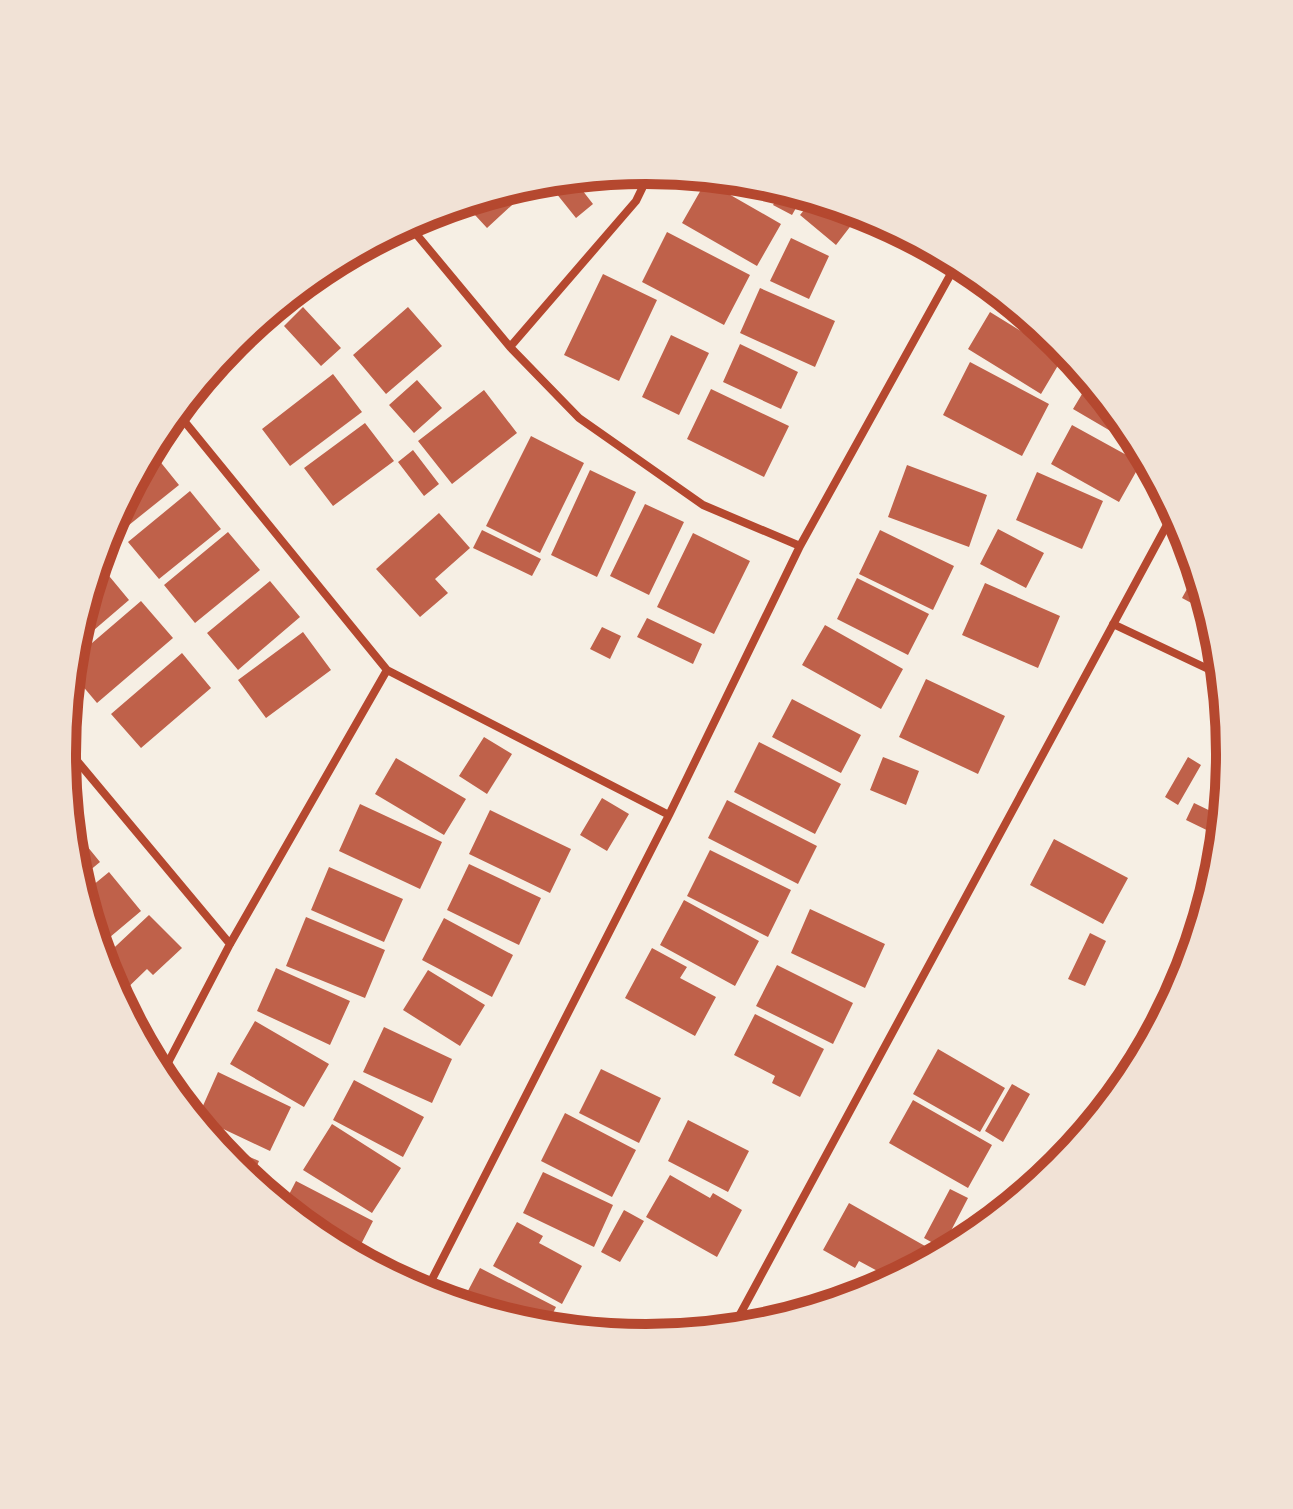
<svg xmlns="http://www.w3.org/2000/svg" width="1293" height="1509" viewBox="0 0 1293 1509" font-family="Commissioner,sans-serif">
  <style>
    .building { fill: #bf614a }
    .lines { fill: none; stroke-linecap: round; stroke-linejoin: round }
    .minor { stroke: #b5482f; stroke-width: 8 }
    .rim { fill: none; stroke: #b5482f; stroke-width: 10 }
  </style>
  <rect width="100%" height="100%" fill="#f6efe4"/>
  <path class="building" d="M572 177 593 204 576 218 548 183 552 179Z
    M533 181H538L487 228 463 202Z
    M706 181 781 224 757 266 682 223Z
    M783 188 804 194 792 215 773 205Z
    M814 198 839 205 856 219 836 245 800 215Z
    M667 232 750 275 724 325 642 282Z
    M791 238 829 256 809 299 770 281Z
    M359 249 361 251 299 301 293 292 322 268Z
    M603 274 657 300 619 381 564 355Z
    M760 288 835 321 815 367 740 333Z
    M303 307 341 348 321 366 284 326Z
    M408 307 442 346 386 394 353 355Z
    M271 310 277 318 214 366 234 341Z
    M990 312 1063 357 1041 394 968 349Z
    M671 335 709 353 679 415 642 397Z
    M740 344 798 372 781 409 723 382Z
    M970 362 1049 404 1022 456 943 415Z
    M333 374 362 412 290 466 262 429Z
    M1091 379 1133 430 1143 450 1073 409Z
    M417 380 442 408 414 433 389 405Z
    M711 389 789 426 764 477 687 439Z
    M484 390 517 433 452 484 418 441Z
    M365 423 394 461 333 506 304 468Z
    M1072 425 1141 463 1119 502 1051 464Z
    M531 436 584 463 540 553 486 526Z
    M150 449 179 485 124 529 114 517Z
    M413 450 439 484 424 496 398 462Z
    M907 465 987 495 969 547 888 517Z
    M590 470 636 492 597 577 551 555Z
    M1037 472 1103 501 1082 549 1016 520Z
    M190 491 221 529 159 579 128 542Z
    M645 504 684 522 649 595 610 576Z
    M439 513 470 548 435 579 448 593 420 617 376 569Z
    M998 529 1044 553 1026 588 980 564Z
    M482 530 541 559 532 576 473 548Z
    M880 530 954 566 933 610 859 574Z
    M228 532 260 570 195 623 164 585Z
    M693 533 750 561 714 634 657 607Z
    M100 565 129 600 73 648 95 569Z
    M1198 569 1201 578 1212 614 1182 598Z
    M857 578 929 614 908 655 837 619Z
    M270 581 300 617 238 670 207 633Z
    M985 583 1060 616 1038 668 962 635Z
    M141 601 173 638 97 703 70 671 71 661Z
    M647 618 702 644 693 664 637 637Z
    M825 625 903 669 881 709 802 665Z
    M602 627 621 636 610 659 590 649Z
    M303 632 331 670 266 718 238 680Z
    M182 653 211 688 141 748 111 714Z
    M926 679 1005 716 978 774 899 737Z
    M792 699 861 735 841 773 772 737Z
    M484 737 512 754 487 794 459 776Z
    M759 742 841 784 815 834 734 792Z
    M883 757 919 771 906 805 870 790Z
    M1188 757 1201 765 1178 805 1165 797Z
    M396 758 466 799 444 835 375 794Z
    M602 798 629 814 607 851 580 835Z
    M727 800 817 846 798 884 708 838Z
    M1194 803 1225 818 1223 838 1186 820Z
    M360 804 442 842 420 889 339 851Z
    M490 810 571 849 550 893 469 854Z
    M69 824 100 862 77 881 73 868Z
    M1054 839 1128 878 1103 924 1030 885Z
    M710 850 791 890 768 937 687 896Z
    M469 864 541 898 519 945 447 910Z
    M329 867 403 899 384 942 311 910Z
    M109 872 141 911 97 948 81 895Z
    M684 900 759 941 735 986 660 945Z
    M810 909 885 944 865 988 791 953Z
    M149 915 182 948 153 975 147 969 117 998 101 960Z
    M306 917 385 950 365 998 286 966Z
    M444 918 513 955 492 997 422 960Z
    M1090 933 1106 941 1085 986 1068 979Z
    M652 948 687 967 680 978 716 997 695 1036 625 998Z
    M777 965 853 1003 833 1044 756 1006Z
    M276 968 350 1001 330 1045 257 1011Z
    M428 970 485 1005 460 1046 403 1010Z
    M755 1014 824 1049 800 1097 772 1083 775 1076 734 1055Z
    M255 1021 329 1064 304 1107 230 1064Z
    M384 1027 452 1059 432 1103 363 1072Z
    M938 1049 1005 1088 980 1132 913 1094Z
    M601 1069 661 1098 639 1143 579 1113Z
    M218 1072 291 1107 270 1151 198 1117Z
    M354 1080 424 1117 403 1157 333 1120Z
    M1012 1084 1030 1094 1003 1142 985 1131Z
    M913 1100 992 1145 968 1188 889 1143Z
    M565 1113 636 1150 612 1197 541 1161Z
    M688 1120 749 1151 728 1192 668 1161Z
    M332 1124 401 1168 372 1213 303 1170Z
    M211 1140 259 1161 250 1182 233 1167Z
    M543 1172 613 1205 594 1247 523 1213Z
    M670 1175 710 1198 713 1193 742 1210 717 1257 646 1217Z
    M296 1181 373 1221 354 1258 321 1240 282 1208Z
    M950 1189 968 1198 942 1248 924 1238Z
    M849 1203 925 1246 910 1273 896 1281 859 1261 855 1268 823 1250Z
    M624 1210 644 1221 620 1262 601 1252Z
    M517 1222 543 1236 539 1243 582 1266 562 1304 493 1266Z
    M923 1253 936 1259 915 1271Z
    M480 1268 556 1307 545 1329 532 1328 460 1306Z"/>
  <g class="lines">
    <path class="minor" d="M407 223 510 347 579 418 703 505 800 546 958 261
      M510 347 636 201 651 170
      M176 411 387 670 669 815 800 546
      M1113 624 1223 676
      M63 744 230 944
      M160 1078 230 944 387 670
      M424 1295 669 815
      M731 1331 1175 510"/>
  </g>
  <path d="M0 0H1293V1509H0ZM76 754a570 570 0 1 1 1140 0a570 570 0 1 1-1140 0Z" fill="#f1e2d6" fill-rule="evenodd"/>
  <path class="rim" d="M76 754a570 570 0 1 1 1140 0a570 570 0 1 1-1140 0Z"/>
</svg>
